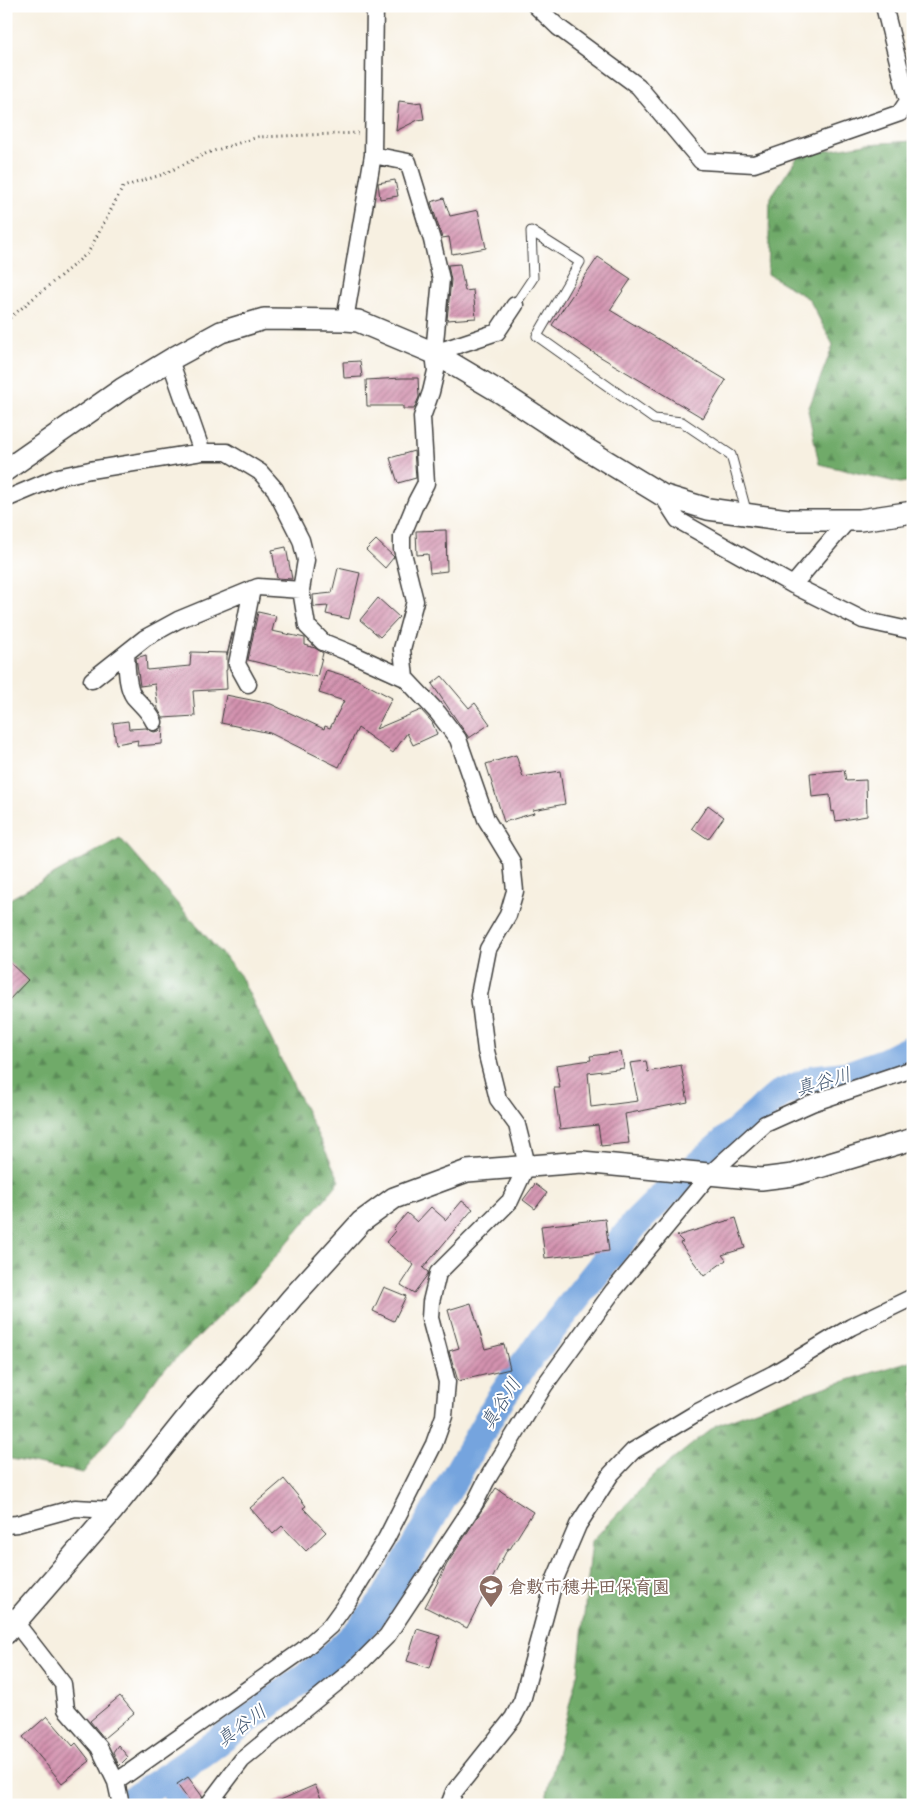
<svg xmlns="http://www.w3.org/2000/svg" width="919" height="1811" viewBox="0 0 919 1811" font-family="Pangolin,'Klee One',sans-serif">
  <style>
    .forest { fill: url(#forest-firs); stroke: #466342 }
    .lines { fill: none; stroke-linecap: round; stroke-linejoin: round }
    .river { stroke: #75a4de; stroke-width: 29 }
    .building { fill: url(#building-hatch) }
    .service-casing { stroke: #3d3c3a; stroke-width: 11 }
    .minor-casing { stroke: #3d3c3a; stroke-width: 19 }
    .tertiary-casing { stroke: #3d3c3a; stroke-width: 24 }
    .path { stroke: #3d3c3a; stroke-width: 3; stroke-dasharray: 1 4; stroke-linecap: butt }
    .service { stroke: #fff; stroke-width: 9 }
    .minor { stroke: #fff; stroke-width: 16 }
    .tertiary { stroke: #fff; stroke-width: 21 }
    .labels { text-anchor: middle; stroke-width: 4; stroke-linejoin: round; paint-order: stroke }
    .education-label { font-size: 18px; font-weight: bold; fill: #785e54; stroke: #fff; text-anchor: start }
    .water-label { font-size: 19px; font-style: italic; fill: #445973; stroke: #fff }
  </style>
  <defs>
    <pattern id="forest-firs" width="22" height="20" patternUnits="userSpaceOnUse" patternTransform="scale(1.25)"><rect width="22" height="20" fill="#6faa69"/><path d="M5 1l3.5 6h-7zM16 11l3.5 6h-7z" fill="#5a8a56"/></pattern>
    <pattern id="building-hatch" width="6" height="6" patternUnits="userSpaceOnUse" patternTransform="scale(1.25)"><rect width="6" height="6" fill="#d392af"/><path d="M-1 1l2-2M0 6l6-6M5 7l2-2" fill="none" stroke="#aa768e"/></pattern>
  </defs>
  <rect width="100%" height="100%" fill="#fff"/>
  <filter id="ink" filterUnits="userSpaceOnUse"><feTurbulence type="fractalNoise" baseFrequency=".02" numOctaves="2"/><feDisplacementMap in="SourceGraphic" scale="10" xChannelSelector="R" yChannelSelector="G"/><feConvolveMatrix kernelMatrix="1 2 1 2 8 2 1 2 1" color-interpolation-filters="sRGB"/></filter>
  <filter id="wash" filterUnits="userSpaceOnUse"><feTurbulence type="fractalNoise" baseFrequency=".0096" numOctaves="4" result="noise"/><feDisplacementMap in="SourceGraphic" scale="20" xChannelSelector="R" yChannelSelector="G"/><feGaussianBlur stdDeviation="1.12" result="paint"/><feColorMatrix in="noise" values="0 0 0 0 0 0 0 0 0 0 0 0 0 0 0 0 0 1.4 0 .05"/><feComposite in="paint" operator="in"/></filter>
  <g filter="url(#wash)">
    <rect width="100%" height="100%" fill="#f7f0e1"/>
    <path class="forest" d="M913 141V481L900 483 819 464 808 410 833 345 809 299 768 274 770 198 799 155 866 144Z
      M120 838 240 975 340 1181 254 1282 159 1375 83 1473 6 1458V901Z
      M913 1360V1805H544L578 1671 592 1541 655 1474 716 1425 777 1402Z"/>
    <g class="lines">
      <path class="river" d="M174 1773 179 1805
        M125 1805 201 1754 325 1663 358 1632 384 1600 500 1399 525 1363 635 1224 667 1192 780 1094 815 1079 849 1075 885 1062 913 1048"/>
    </g>
    <g id="blocks">
      <path class="building" d="M399 101 414 103 421 102 424 119 418 120 396 131Z
        M395 180 398 196 380 199 378 183Z
        M444 198 450 216 478 210 486 248 452 254 449 237 442 238 431 202Z
        M598 257 631 279 610 310 726 380 703 418 589 350 552 325Z
        M460 264 465 291 473 290 476 318 447 320 451 280 448 265Z
        M360 361 362 377 344 378 343 362Z
        M402 378H418L419 397 414 409H403V406H367L366 380Z
        M414 451 416 478 398 483 390 458Z
        M446 530 447 571 430 573 428 554 417 555 416 531Z
        M376 540 394 557 385 568 366 550Z
        M286 547 292 579 277 578 272 550Z
        M338 568 360 573 349 619 326 614 328 606 314 607 313 595 332 593Z
        M378 598 399 617 380 637 360 620Z
        M258 612 276 616 272 631 305 638V645L315 648 323 653 317 677 248 660Z
        M232 633H233L227 656V670H226L227 689 193 691 195 716 163 718 158 709 155 684 140 686 136 658 146 655 147 670 190 666 191 652 227 653V655Z
        M326 670 356 679 392 698 376 729 421 710 432 722 437 734 413 745 407 733 393 753 358 728 339 767 270 733 221 723 226 695 271 704 324 729 325 726 330 728 344 701 319 693Z
        M442 676 469 708 475 703 490 724 469 738 432 684Z
        M128 721 129 729 146 728 154 732 159 731 163 726 162 744 137 746 138 740 116 744 113 723Z
        M516 755 523 777 560 771 565 804 533 810 534 813 504 822 486 764Z
        M844 770 846 781 866 780 867 816 836 821 834 811 832 812 830 795 812 797 810 773Z
        M708 805 724 817 708 839 692 828Z
        M6 959 28 980 6 1003Z
        M621 1052 624 1068 588 1073 591 1107 638 1101 630 1063 646 1061 648 1072 681 1065 688 1102 625 1114 629 1143 601 1146 598 1125 560 1129 554 1088H560L556 1065 591 1060 590 1056Z
        M535 1184 547 1193 535 1209 523 1200Z
        M462 1201 473 1209 423 1268 428 1272V1274L414 1293 401 1285 414 1265 386 1242 395 1231 393 1229 407 1213 417 1222 431 1207 446 1220Z
        M736 1218 745 1248 722 1255 726 1260 704 1276 680 1243 683 1242 677 1236Z
        M605 1219 609 1251 545 1258 541 1226Z
        M384 1287 406 1296 394 1321 373 1311Z
        M471 1303 485 1349 504 1344 510 1369 458 1381 449 1351 459 1348 448 1310Z
        M284 1479 306 1506 303 1508 326 1532 306 1551 282 1526 273 1534 250 1508Z
        M496 1488 533 1512 510 1549 508 1548 467 1628 425 1607 447 1564Z
        M417 1629 440 1636 430 1668 407 1661Z
        M120 1696 134 1713 104 1738 90 1721Z
        M47 1716 73 1746 76 1743 90 1761 62 1783 23 1737Z
        M118 1745 128 1757 119 1766 113 1752Z
        M188 1777 202 1796 198 1805H192L177 1784Z
        M315 1785 324 1805H269Z"/>
    </g>
  </g>
  <g filter="url(#ink)">
    <use href="#blocks" fill-opacity="0" stroke="#3d3c3a" stroke-width="1"/>
    <g class="lines">
      <defs>
        <path id="service" d="M515 305 533 278 531 231 580 262 537 336 654 419 682 422 731 455 747 514"/>
        <path id="minor" d="M536 6 558 27 638 86 701 161 754 164 900 113 908 101 884 6
          M373 155 408 162 432 240 441 279 434 353 436 371 431 392 422 417 426 483 416 502 402 536V549L415 601 402 649 405 678
          M345 320 373 155 375 6
          M434 353 497 332 515 305
          M170 360 202 452
          M662 495 678 520 793 585 863 620 913 631
          M6 499 58 477 90 470 202 452H227L260 472 275 489 301 540 306 560 301 590 307 626 323 642 350 653 405 678 438 713 458 739 486 819 512 862 515 891 508 915 488 949 479 995 486 1051 498 1099 517 1125 527 1165 510 1201 438 1273 431 1302 430 1318 447 1382 444 1416 434 1444 386 1539 348 1601 330 1626 303 1650 116 1782
          M793 585 848 520
          M126 653C127 665 126 686 134 697 142 706 149 711 154 722
          M92 680 145 638 178 620 258 587 301 590
          M248 684 237 664 252 589
          M6 1525 17 1524 75 1508 113 1510
          M6 1614 15 1622 63 1684 66 1709 99 1747 116 1782 121 1805
          M208 1805 242 1760 356 1667 387 1636 475 1503 486 1481 544 1386 613 1291 710 1174 765 1124 812 1103 913 1069
          M449 1805 454 1792 513 1718 522 1701 555 1579 578 1525 611 1474 633 1451 698 1412 773 1374 851 1327 913 1297"/>
        <path id="tertiary" d="M6 470 122 389 175 357 221 332 264 319 345 320 358 321 434 353 503 394 588 450 662 495 708 509 788 520H860L913 512
          M6 1633 113 1510 197 1405 255 1342 292 1298 361 1222 394 1198 467 1171 582 1162 761 1179 793 1175 913 1139"/>
      </defs>
      <use href="#service" class="service-casing"/>
      <use href="#minor" class="minor-casing"/>
      <use href="#tertiary" class="tertiary-casing"/>
      <path class="path" d="M6 321 88 253 123 187 164 174 207 153 258 137 358 133"/>
      <use href="#service" class="service"/>
      <use href="#minor" class="minor"/>
      <use href="#tertiary" class="tertiary"/>
    </g>
  </g>
  <defs>
    <symbol id="school-pin" viewBox="-11 -11 22 30"><path d="M0 17L-7.5 6A9.5 9.5 0 1 1 7.5 6Z" fill="#8d6e63" stroke="#fff"/><path d="M0-5L7-2L0 1L-7-2ZM-4 1L0 2.5L4 1V4Q0 6-4 4Z" fill="#fff"/></symbol>
  </defs>
  <g fill-rule="evenodd">
    <use href="#school-pin" x="477" y="1573" width="28" height="38"/>
  </g>
  <g class="labels">
    <g class="education-label">
      <text x="508" y="1593">倉敷市穂井田保育園</text>
    </g>
    <g class="water-label">
      <text transform="translate(823 1081) rotate(-16)" y="7">真谷川</text>
      <text transform="translate(500 1403) rotate(-57)" y="7">真谷川</text>
      <text transform="translate(241 1725) rotate(-36)" y="7">真谷川</text>
    </g>
  </g>
  <rect width="919" height="1811" fill="none" stroke="#fff" stroke-width="25"/>
</svg>
